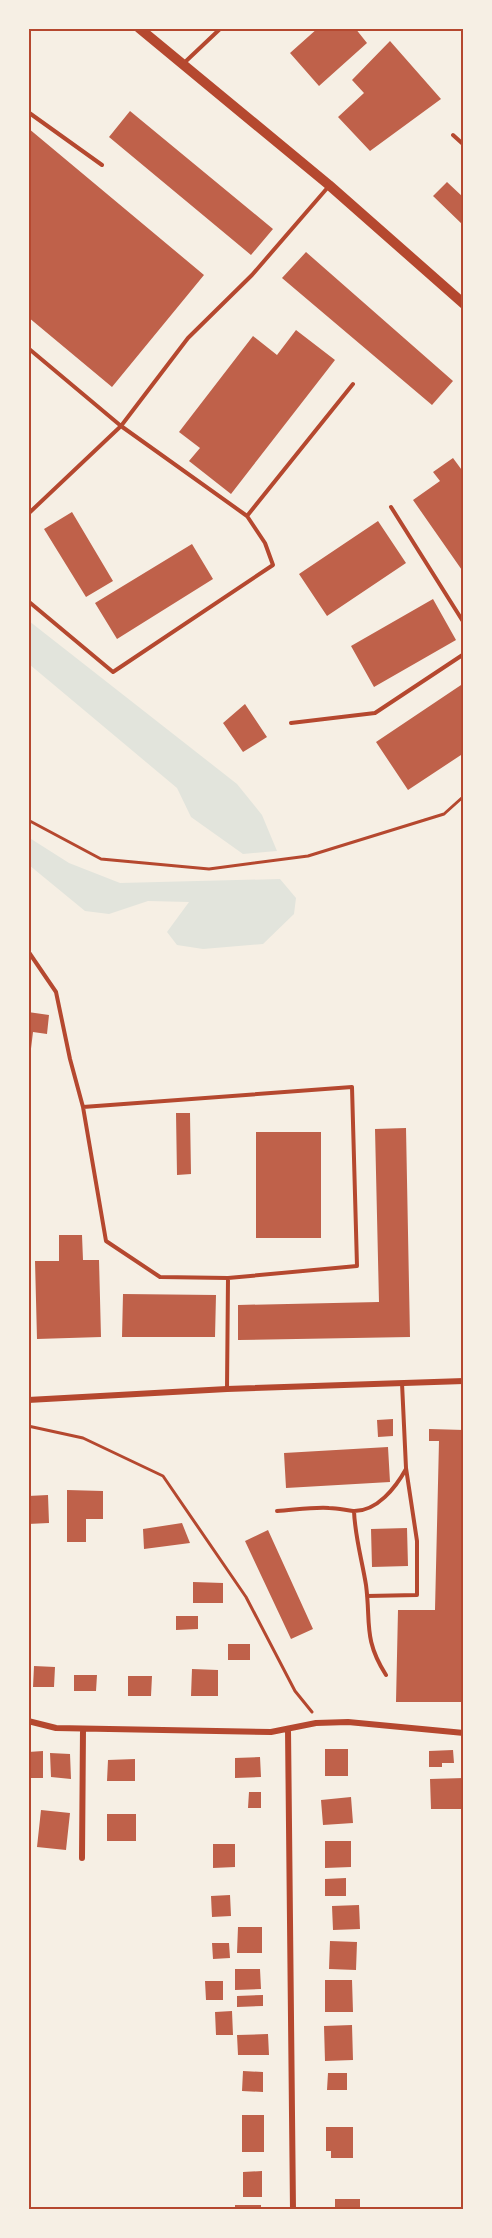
<svg xmlns="http://www.w3.org/2000/svg" width="492" height="2238" viewBox="0 0 492 2238" font-family="Commissioner,sans-serif">
  <style>
    .green { fill: #e2e4dc }
    .building { fill: #bf614a }
    .lines { fill: none; stroke-linecap: round; stroke-linejoin: round }
    .path { stroke: #b5482f; stroke-width: 3 }
    .service { stroke: #b5482f; stroke-width: 4 }
    .minor { stroke: #b5482f; stroke-width: 6 }
    .secondary { stroke: #b5482f; stroke-width: 10 }
    .neatline { fill: none; stroke: #b5482f; stroke-width: 2 }
  </style>
  <rect width="100%" height="100%" fill="#f6efe4"/>
  <path class="green" d="M29 621 237 784 262 815 277 851 243 854 191 817 177 788 29 664Z
    M28 837 69 863 120 883 280 879 296 898 294 914 263 944 203 949 177 945 167 932 189 902 148 901 109 914 85 911 29 865Z"/>
  <path class="building" d="M318 28H355L367 43 319 86 290 53Z
    M390 41 441 99 370 151 338 117 364 93 352 80Z
    M130 111 273 229 251 255 109 137Z
    M28 128 204 275 112 387 28 317Z
    M447 182 464 198V226L433 196Z
    M306 252 453 381 432 405 282 278Z
    M296 330 335 360 231 494 189 461 200 448 179 432 253 336 277 355Z
    M453 458 464 473V573L413 500 440 481 433 472Z
    M72 512 113 581 86 597 44 529Z
    M378 521 406 563 327 616 299 574Z
    M192 544 213 579 117 639 95 603Z
    M433 599 456 640 374 687 351 646Z
    M464 683V753L408 790 376 742Z
    M245 704 267 737 243 752 223 723Z
    M28 1012 49 1015 47 1034 33 1032 30 1057Z
    M176 1113H190L191 1174 177 1175Z
    M406 1128 410 1337 238 1340V1305L379 1302 375 1129Z
    M256 1132H321V1238H256Z
    M59 1235H82L83 1260H99L101 1337 37 1339 35 1261H59Z
    M123 1294 216 1295 215 1337H122Z
    M393 1419V1436L378 1437 377 1420Z
    M429 1429 464 1430 463 1702H396L398 1610H435L439 1441H429Z
    M388 1447 390 1482 286 1488 284 1453Z
    M67 1490 103 1491V1519H86V1542H67Z
    M48 1495 49 1523 28 1524V1496Z
    M182 1523 190 1543 144 1549 143 1529Z
    M407 1528 408 1566 372 1567 371 1529Z
    M268 1530 313 1629 291 1639 245 1541Z
    M193 1582 223 1583V1603H193Z
    M176 1616H198V1629L176 1630Z
    M228 1644H250V1660H228Z
    M34 1666 55 1667 54 1687H33Z
    M192 1669 218 1670V1696H191Z
    M74 1675H97L96 1691H74Z
    M128 1676H152L151 1696H128Z
    M325 1749H348V1776H325Z
    M453 1750 454 1763H442V1767H429V1751Z
    M43 1751V1778H28V1752Z
    M50 1753 70 1754 71 1779 51 1777Z
    M260 1757 261 1777 235 1778V1758Z
    M135 1759V1781H107L108 1760Z
    M464 1778V1809H431L430 1779Z
    M249 1792H261V1808H248Z
    M351 1797 353 1823 323 1825 321 1800Z
    M41 1810 70 1813 66 1850 37 1847Z
    M107 1814H136V1841H107Z
    M325 1841H351V1867L325 1868Z
    M213 1844H235V1867L213 1868Z
    M346 1878V1896H325V1879Z
    M230 1895 231 1916 212 1917 211 1896Z
    M359 1905 360 1929 333 1930 332 1906Z
    M238 1927H262V1953H237Z
    M330 1941 357 1942 356 1970 329 1969Z
    M212 1943H229L230 1958 213 1959Z
    M235 1969H260L261 1989 235 1990Z
    M325 1980H352L353 2012H325Z
    M205 1981H223V2000H206Z
    M263 1995V2006L237 2007V1996Z
    M232 2011 233 2035H216L215 2012Z
    M352 2025 353 2060 325 2061 324 2026Z
    M268 2034 269 2055H238L237 2035Z
    M243 2071 263 2072V2092L242 2091Z
    M328 2073H347V2090H327Z
    M242 2115H264V2152H242Z
    M326 2127H353V2158H331V2151H326Z
    M262 2171V2197H243V2172Z
    M335 2199H360V2210H335Z
    M235 2205H261V2210H235Z"/>
  <g class="lines">
    <path class="path" d="M28 820 101 859 209 869 308 856 444 814 464 796
      M28 1426 83 1438 163 1476 246 1597 295 1691 312 1712"/>
    <path class="service" d="M184 63 221 28
      M28 112 102 165
      M453 135 464 145
      M28 348 121 426 247 516 353 384
      M391 507 464 623
      M28 514 121 426 188 338 252 275 329 186
      M28 601 113 672 273 565 265 543 247 516
      M291 723 375 713 464 654
      M28 951 56 992 70 1059 83 1107 352 1087 357 1266 228 1278 227 1388
      M83 1107 106 1241 160 1277 228 1278
      M277 1511C294 1510 312 1507 329 1508 337 1508 345 1510 353 1511 377 1512 396 1487 406 1469
      M354 1511C355 1537 362 1560 366 1585 371 1622 363 1639 386 1675
      M367 1596 417 1595V1541L406 1468 402 1383"/>
    <path class="minor" d="M28 1400 227 1389 464 1381
      M28 1721 56 1728 271 1732 316 1723 348 1722 464 1733
      M288 1729 293 2210
      M82 1858 83 1729"/>
    <path class="secondary" d="M139 28 329 185 464 304"/>
  </g>
  <rect width="492" height="2238" fill="none" stroke="#f6efe4" stroke-width="60"/>
  <rect x="30" y="30" width="432" height="2178" class="neatline"/>
</svg>
